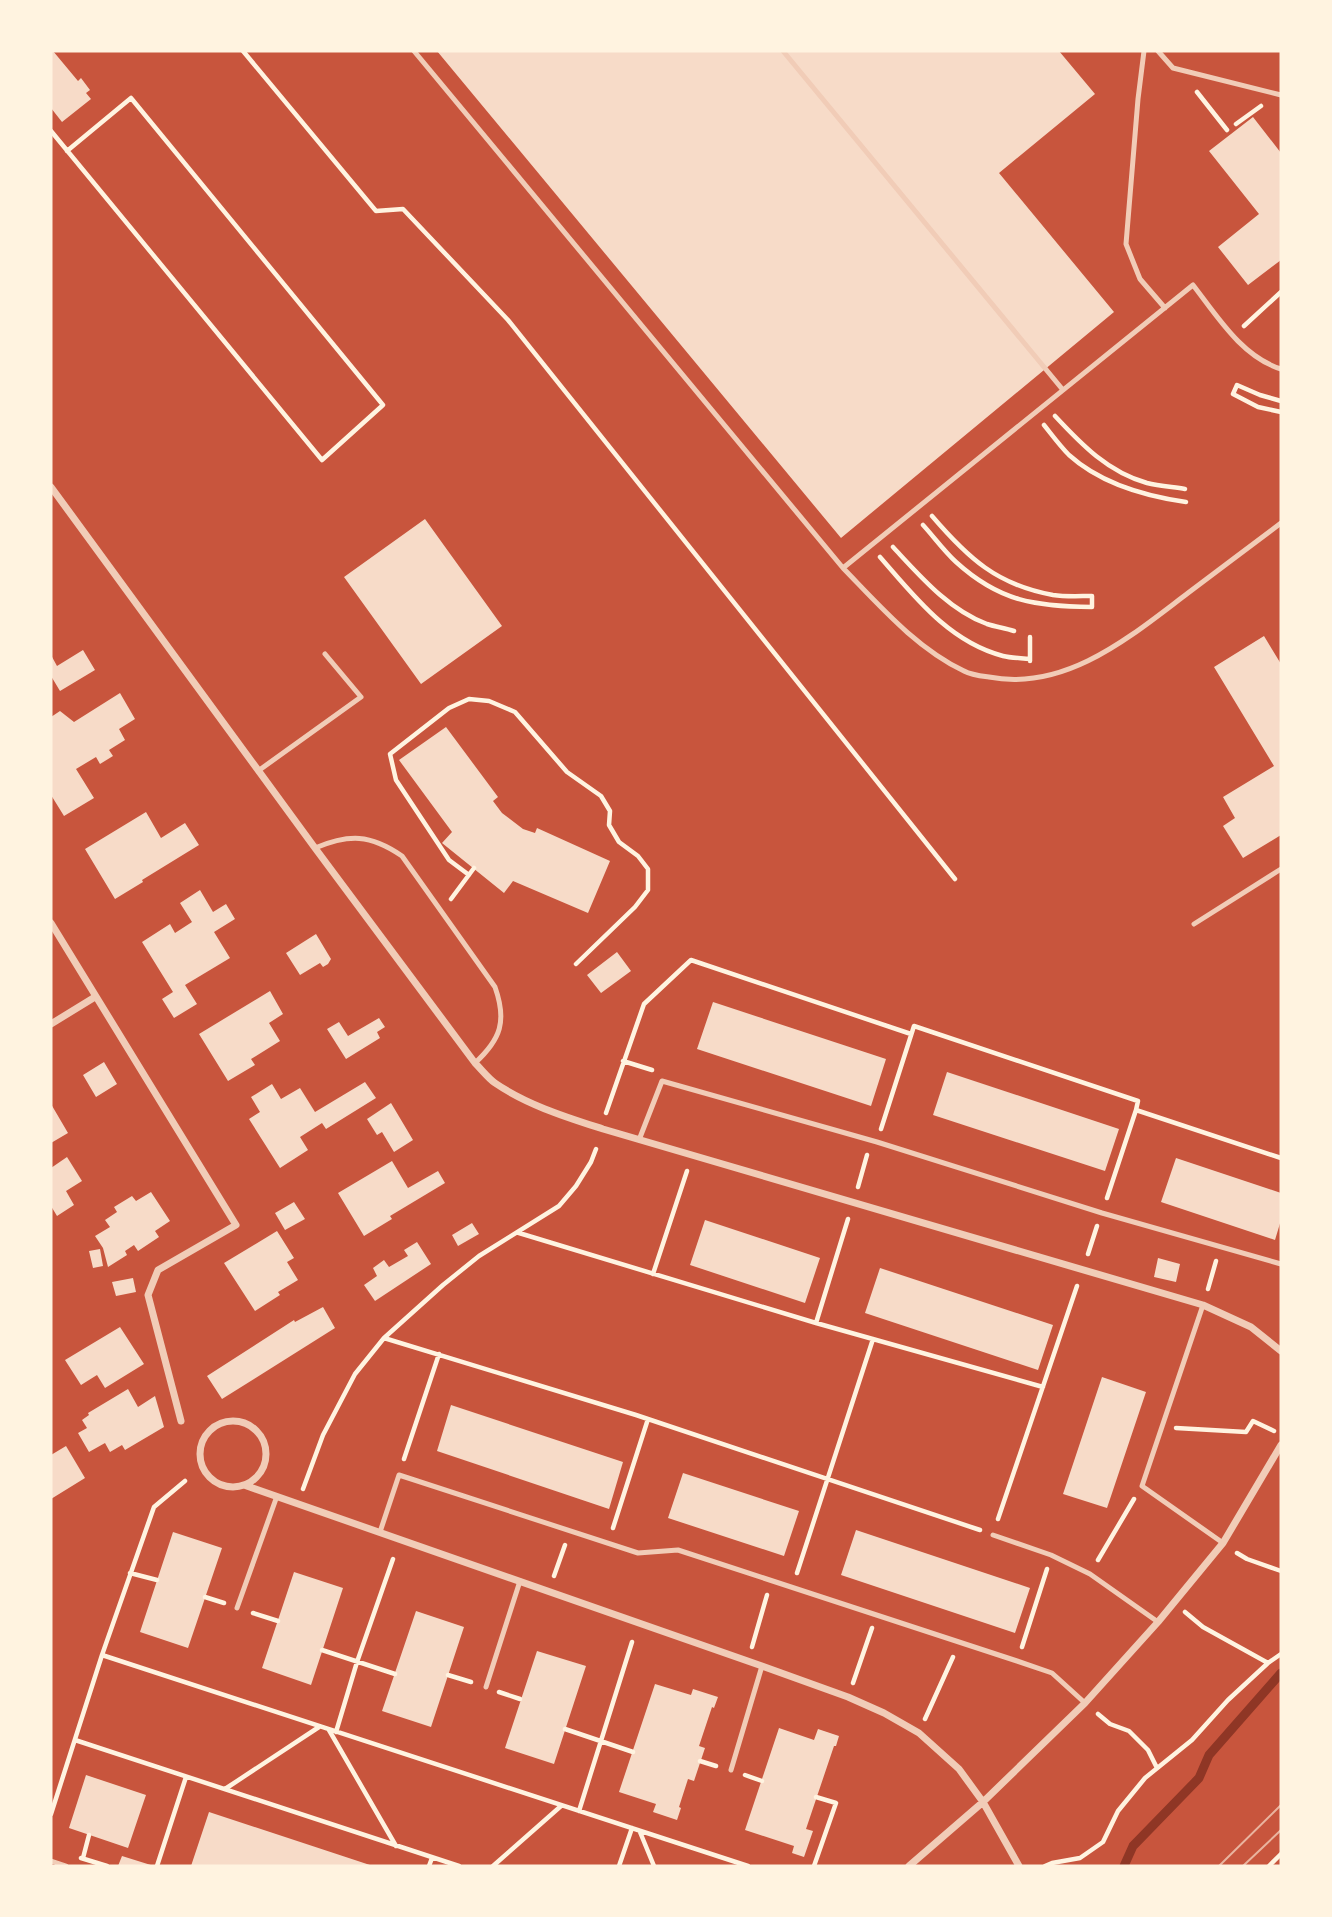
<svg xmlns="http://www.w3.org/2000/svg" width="1332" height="1917" viewBox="0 0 1332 1917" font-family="'Titillium Web',sans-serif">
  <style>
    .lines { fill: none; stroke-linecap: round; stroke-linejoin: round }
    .stream { stroke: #8f3625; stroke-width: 9 }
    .building { fill: #f7dbc8 }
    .path { stroke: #fff3e0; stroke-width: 4.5 }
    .service { stroke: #f1ccb7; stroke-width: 5 }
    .minor { stroke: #f1ccb7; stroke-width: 7 }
    .tram { stroke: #e9b49f; stroke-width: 2 }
  </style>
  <rect width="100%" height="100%" fill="#c8553d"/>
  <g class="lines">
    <path class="stream" d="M1124 1866 1133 1846 1199 1778 1209 1755 1281 1673"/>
  </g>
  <path class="building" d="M51 51H53L78 81 81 78 90 90 86 93 91 99 62 122 51 108Z
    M437 51H1059L1095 94 999 173 1114 312 841 538Z
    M1253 117 1281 153V260L1248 285 1218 247 1259 214 1209 151Z
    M425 519 502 626 421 684 344 577Z
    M1264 636 1281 664V835L1243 858 1223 826 1235 818 1223 797 1274 766 1214 667Z
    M83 650 95 670 60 691 51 676V655L57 666Z
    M120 693 135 719 119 729 125 740 109 750 113 756 100 764 96 757 76 769 94 798 64 816 51 795V717L60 711 74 722Z
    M446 727 498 797 493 801 502 813 523 829 535 833 537 828 610 861 588 913 513 881 504 893 442 843 452 832 399 760Z
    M146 812 161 838 185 823 199 845 142 880 143 882 115 899 85 849Z
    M200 890 213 912 226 904 235 919 214 932 230 958 185 985 197 1004 174 1018 162 999 173 992 142 942 170 924 175 933 192 922 180 903Z
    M316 934 331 959 328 964 323 967 320 963 300 975 286 953Z
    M617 952 631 971 601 993 587 975Z
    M270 991 283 1014 269 1023 280 1041 251 1059 255 1065 228 1081 199 1034Z
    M713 1002 886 1059 871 1106 697 1049Z
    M379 1018 385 1027 377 1032 380 1038 346 1059 327 1029 339 1022 348 1036Z
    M104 1062 117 1084 96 1097 83 1075Z
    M947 1072 1119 1129 1105 1171 933 1115Z
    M365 1082 376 1098 326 1129 322 1123 300 1137 308 1150 280 1168 249 1119 260 1112 251 1097 272 1084 281 1099 300 1088 315 1112Z
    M391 1103 413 1140 394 1152 382 1132 377 1135 367 1119Z
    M51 1104 68 1133 51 1143Z
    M67 1157 82 1181 66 1191 74 1205 57 1216 51 1206V1168Z
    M1176 1158 1281 1193V1220L1275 1240 1161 1202Z
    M392 1161 408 1188 438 1171 445 1183 390 1216 392 1219 364 1236 338 1193Z
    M151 1192 170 1221 155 1231 159 1237 138 1251 134 1245 125 1251 127 1255 108 1267 103 1248 95 1236 110 1227 105 1220 117 1212 114 1207 132 1196 136 1201Z
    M294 1202 305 1219 285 1230 275 1213Z
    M705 1220 820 1258 805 1303 690 1265Z
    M472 1223 479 1234 458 1246 452 1235Z
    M277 1231 294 1258 287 1262 298 1280 278 1292 280 1295 255 1311 224 1263Z
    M417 1242 431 1264 375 1301 364 1285 377 1276 373 1268 384 1260 389 1267 408 1256 404 1250Z
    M100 1249 103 1266 93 1268 89 1251Z
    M1158 1258 1180 1264 1176 1282 1154 1277Z
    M880 1268 1053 1325 1038 1370 865 1313Z
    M133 1278 136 1292 116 1296 112 1282Z
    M323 1307 335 1328 222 1399 207 1376 294 1320 295 1322Z
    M120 1327 144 1364 105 1388 97 1375 81 1385 65 1360Z
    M1102 1377 1146 1392 1107 1508 1063 1494Z
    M128 1389 138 1407 155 1396 164 1427 125 1450 122 1445 110 1452 105 1443 89 1452 78 1433 87 1428 82 1420 89 1415 88 1413Z
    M451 1405 623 1462 609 1509 437 1451Z
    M66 1446 85 1478 51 1499V1455Z
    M683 1473 799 1511 784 1556 668 1518Z
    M856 1530 1030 1588 1015 1633 841 1575Z
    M173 1532 222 1548 188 1648 140 1632Z
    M294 1572 343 1588 311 1685 262 1668Z
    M416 1611 464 1627 431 1727 382 1711Z
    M537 1651 586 1666 554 1764 505 1748Z
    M655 1684 691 1695 693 1689 718 1697 714 1708 712 1707 699 1746 705 1748 694 1781 688 1779 679 1807 681 1808 677 1820 653 1812 656 1804 619 1792Z
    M779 1728 814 1740 818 1729 839 1736 836 1746H834L806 1829 813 1831 804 1857 792 1853 794 1846 745 1830Z
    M86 1775 146 1795 128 1848 69 1828Z
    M209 1812 373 1866H191Z
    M122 1856 154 1866H118Z"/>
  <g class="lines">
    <path class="path" d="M243 51 376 211 403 209 508 320 955 879
      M1197 92 1227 130
      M1236 124 1261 106
      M51 131 322 460 383 405 131 98 67 151
      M1244 326 1281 292
      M1281 401 1260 395 1237 385 1233 394 1258 407 1281 412
      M1055 416C1082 445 1108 472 1147 483 1159 486 1173 487 1185 489
      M1044 425C1052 435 1060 446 1069 455 1101 484 1144 496 1186 502
      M923 525C934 537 944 551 956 562 1000 602 1035 606 1092 607V596C1080 596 1066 597 1053 595 997 585 968 558 932 516
      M893 547C920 576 949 610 987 624 996 627 1005 628 1014 631
      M880 557C914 596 949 642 1003 656 1011 658 1021 658 1030 659
      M1030 661V637
      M469 875 449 860 396 780 390 754 449 708 469 699 489 701 515 712 567 772 601 796 610 811 609 825 619 842 638 856 648 869V890L635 907 576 964
      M451 899 474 868
      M623 1061 652 1070
      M606 1113 644 1004 691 960 911 1034
      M881 1129 914 1026 1138 1101 1136 1110 1281 1158
      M858 1187 867 1155
      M1107 1198 1136 1110
      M519 1233 816 1323 1043 1387
      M1088 1254 1097 1226
      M653 1274 687 1171
      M1208 1289 1216 1261
      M816 1323 848 1219
      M384 1338 636 1415 980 1530
      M1176 1428 1246 1432 1253 1421 1274 1431
      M404 1459 439 1354
      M303 1489 323 1435 355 1374 384 1338 443 1285 479 1256 559 1206 576 1186 591 1162 596 1149
      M998 1519 1077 1286
      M613 1528 648 1419
      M1237 1553 1247 1559 1281 1571
      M1098 1560 1134 1499
      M130 1573 157 1580
      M797 1573 873 1339
      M554 1576 565 1545
      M205 1597 224 1603
      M1185 1612 1203 1627 1268 1663
      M253 1613 278 1621
      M752 1647 767 1595
      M1022 1647 1047 1569
      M322 1650 395 1674
      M102 1655 748 1866
      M448 1675 471 1682
      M853 1683 872 1628
      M499 1692 520 1699
      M1098 1714 1110 1724 1129 1731 1148 1750 1157 1768
      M925 1719 953 1657
      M565 1729 633 1752
      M329 1730 396 1846
      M336 1732 357 1662 393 1559
      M75 1740 459 1866
      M700 1761 716 1766
      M745 1775 762 1781
      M225 1789 319 1727
      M579 1811 632 1642
      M51 1814 102 1655 154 1507 185 1481
      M640 1832 654 1866
      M81 1858 107 1866
      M83 1858 89 1835
      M157 1866 186 1777
      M429 1866 432 1858
      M493 1866 561 1806
      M619 1866 632 1828
      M814 1866 836 1803 816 1797
      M1045 1866 1052 1863 1080 1858 1103 1842 1118 1811 1145 1778 1192 1740 1228 1700 1268 1663 1281 1654
      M1269 1866 1281 1854"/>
    <path class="service" d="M414 51 843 568C880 606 916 648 964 671 971 675 981 676 989 677 1066 692 1131 636 1188 593 1219 570 1250 546 1281 523
      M783 51 1063 390
      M1144 51 1138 99 1126 244 1140 279 1165 308
      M1158 51 1173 68 1281 95
      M843 568 1193 285C1217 316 1242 357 1281 369
      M258 771 361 697 325 654
      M315 848C349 834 370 834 402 856L495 987C507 1021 501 1039 475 1063
      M1194 924 1281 869
      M639 1140 662 1081 877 1142 1102 1213 1281 1264
      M1203 1305 1142 1486 1223 1543
      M380 1532 399 1475 638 1553 678 1550 1017 1661 1052 1673 1085 1703
      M993 1535 1051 1555 1090 1574 1158 1622
      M237 1608 277 1496
      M486 1687 520 1581
      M731 1770 762 1666
      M51 1861 66 1866"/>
    <path class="minor" d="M51 487 315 848 475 1063C482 1070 488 1078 495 1083 527 1105 566 1117 603 1129L1203 1305 1251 1327 1281 1351
      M51 923 236 1225 158 1270 148 1295 181 1421
      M51 1024 95 997
      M200 1454a33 33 0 1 1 66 0a33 33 0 1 1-66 0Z
      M244 1485 762 1666 848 1697 884 1713 919 1733 959 1769 983 1802 1019 1866
      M909 1866 983 1802 1085 1703 1158 1622 1223 1543 1281 1445"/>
    <path class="tram" d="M1219 1866 1281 1805
      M1243 1866 1281 1830"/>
  </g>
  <rect width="1332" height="1917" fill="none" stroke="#fff3e0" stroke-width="105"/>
</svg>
